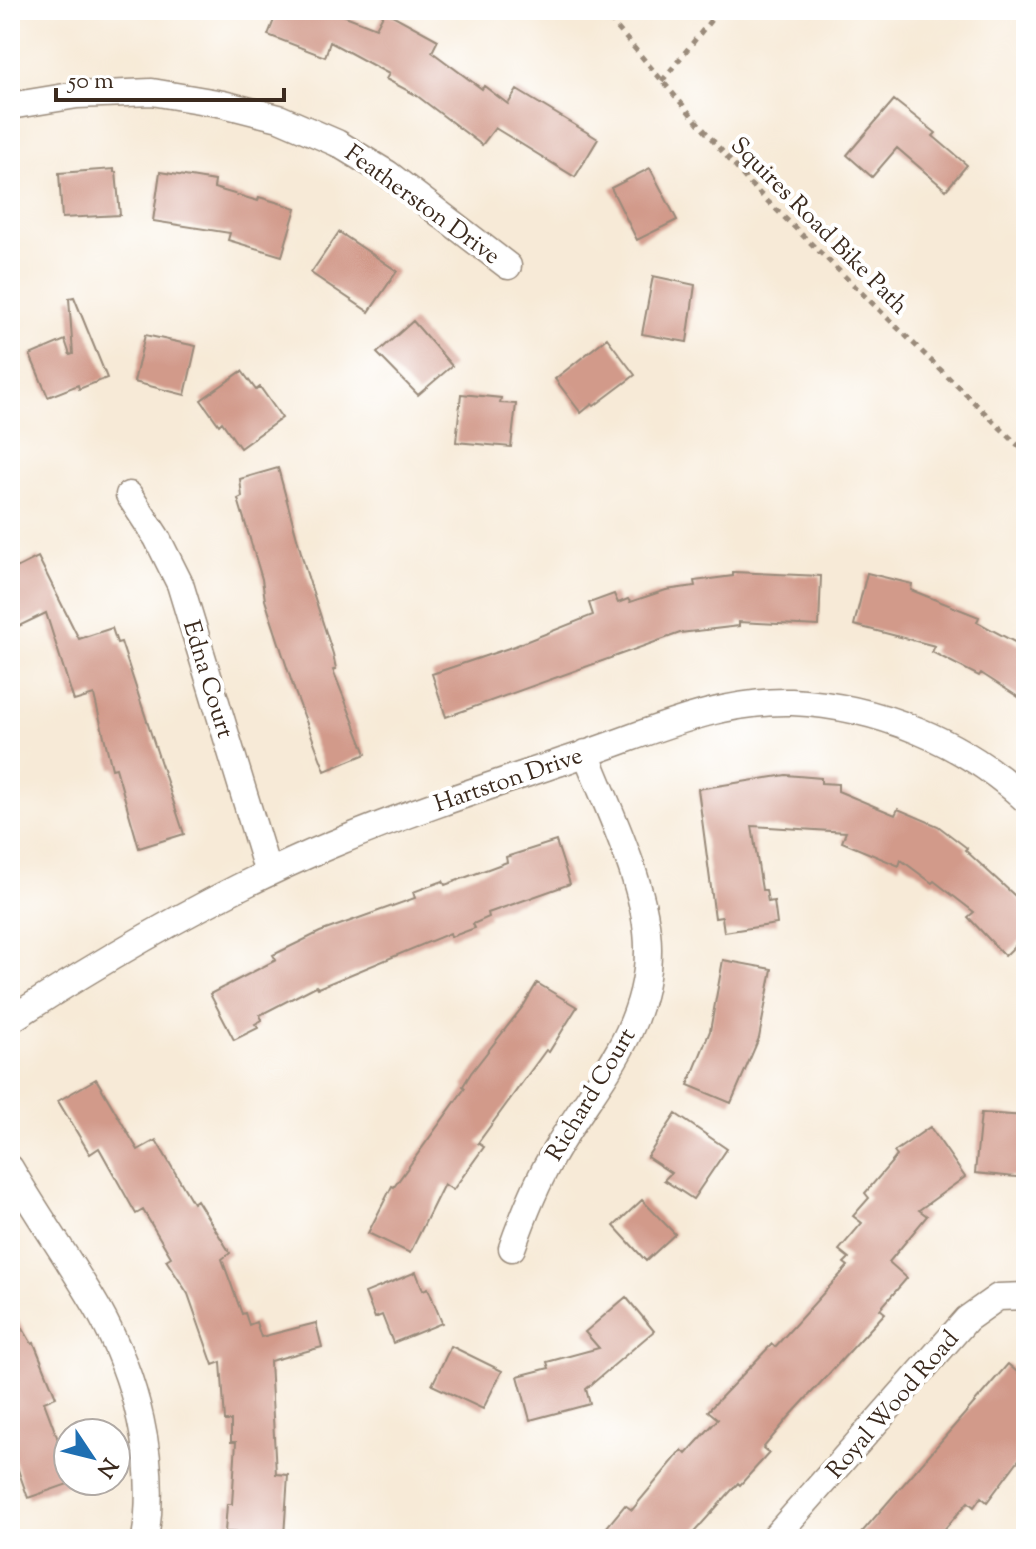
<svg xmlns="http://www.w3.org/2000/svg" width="1036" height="1549" viewBox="0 0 1036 1549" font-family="'Sorts Mill Goudy',serif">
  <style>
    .building { fill: #d29a8a }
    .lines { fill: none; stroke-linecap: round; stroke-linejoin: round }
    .minor-casing { stroke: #998a7a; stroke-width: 29 }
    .path { stroke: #998a7a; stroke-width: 5; stroke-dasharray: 6 6; stroke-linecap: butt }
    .minor { stroke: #fff; stroke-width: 26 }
    .labels { text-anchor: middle; stroke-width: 8; stroke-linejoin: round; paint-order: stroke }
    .street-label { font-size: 24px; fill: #3b2a1e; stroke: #fff }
  </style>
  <rect width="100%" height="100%" fill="#fff"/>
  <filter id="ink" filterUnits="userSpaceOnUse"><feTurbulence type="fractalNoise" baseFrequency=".0125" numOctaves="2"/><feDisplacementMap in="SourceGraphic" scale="16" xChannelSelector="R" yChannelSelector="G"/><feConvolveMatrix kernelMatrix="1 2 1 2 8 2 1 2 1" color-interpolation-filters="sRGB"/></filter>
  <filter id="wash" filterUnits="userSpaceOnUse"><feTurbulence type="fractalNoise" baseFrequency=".006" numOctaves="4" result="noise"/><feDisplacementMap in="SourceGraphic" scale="32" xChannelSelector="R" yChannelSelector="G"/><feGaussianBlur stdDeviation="1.8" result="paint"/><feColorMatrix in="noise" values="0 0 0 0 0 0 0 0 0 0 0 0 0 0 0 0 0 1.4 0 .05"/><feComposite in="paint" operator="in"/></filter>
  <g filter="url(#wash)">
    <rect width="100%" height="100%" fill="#f7ead7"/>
    <g id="blocks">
      <path class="building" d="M278 10H330L376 28 385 11 438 40 432 52 482 89 484 86 508 104 517 90 598 139 575 177 495 128 482 145 416 95 386 79 389 74 330 42 325 57 268 35Z
        M894 100 936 133 933 136 967 165 946 190 897 148 872 177 847 155Z
        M650 168 677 220 637 240 611 188Z
        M114 169V172H116L120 215 62 218 59 173Z
        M160 172 215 181 214 188 258 201 259 197 296 208 282 256 228 240 230 233 153 221Z
        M339 232 397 271 369 312 311 273Z
        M653 276 695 285 687 342 642 334Z
        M74 297 107 378 79 389 78 385 48 397 30 355 65 340 70 355 73 354 69 298Z
        M413 321 452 366 418 395 377 353Z
        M145 335 196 346 185 395 134 382Z
        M607 338 635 375 594 406 592 404 581 413 555 379Z
        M242 371 256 390 260 387 282 418 240 448 222 422 219 425 201 400Z
        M461 394 501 398 500 403 516 404 511 447 456 442Z
        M278 468 306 571 333 654 336 669 333 670 366 754 325 771 295 692 265 600 262 579 238 499 242 497 240 479Z
        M38 557 79 639 112 628 117 643 121 642 184 834 139 848 116 768 112 769 94 695 74 701 46 613 19 626 10 609V571Z
        M733 572 821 576 819 626 739 622V626L680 633 446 717 432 674 515 646 593 615 589 603 614 594 618 603 628 599 630 602 666 590 695 586 694 581 733 576Z
        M867 573 912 584 911 590 979 617 977 622 1026 648V702L981 673 979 676 932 652 935 646 854 625Z
        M786 775 821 778V783L838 784V791L895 815 898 809 938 826 967 848 965 850 1026 906V935L1005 956 968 917 974 912 934 881 932 883 901 860 899 866 842 842 846 832 752 826 762 890H766L768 902 774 901 777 924 724 932 722 917 715 918 698 789Z
        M556 841 570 884 488 913 489 917 473 924 475 928 451 937 450 933 318 988 316 986 260 1015 262 1020 255 1024 258 1028 234 1040 210 994 276 960 273 955 320 932 415 898 413 892 443 881 445 885 507 862 506 857Z
        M723 960 772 969 759 1038 731 1103 688 1085 710 1031Z
        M537 983 577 1007 549 1052 546 1050 478 1143 484 1147 453 1190 444 1184 410 1253 368 1233 392 1186 394 1187 465 1088 463 1086 471 1073 524 1005Z
        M96 1079 138 1150 156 1140 193 1203 197 1200 230 1253 222 1259 242 1314 245 1313 249 1325 256 1322 261 1337 316 1323 322 1347 270 1361 276 1474 288 1475 284 1536 225 1532 227 1504H232L236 1442H231V1421H225L221 1362 213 1365 188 1294 166 1260 171 1257 143 1210 136 1214 99 1148 90 1154 58 1101Z
        M981 1113 1026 1116V1178L975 1173Z
        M676 1114 727 1149 693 1199 664 1180 671 1173 647 1157Z
        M930 1127 965 1177 919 1210 927 1216 889 1262 907 1278 880 1309 885 1313 789 1417 763 1448 769 1453 740 1485 738 1483 688 1539H597L625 1505 632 1510 682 1450 686 1454 718 1419 708 1411 772 1344 775 1347 848 1266 844 1263 849 1258 839 1250 862 1223 853 1216 869 1198 865 1193 897 1156 894 1152Z
        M642 1200 675 1234 646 1261 614 1226Z
        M416 1272 423 1290 428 1288 442 1323 393 1343 382 1315 375 1318 365 1293Z
        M626 1297 654 1331 586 1389 590 1404 530 1420 518 1376 549 1368 547 1362 599 1348 585 1332Z
        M10 1307 32 1344 34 1343 56 1397 44 1402 66 1461 61 1463 68 1484 28 1498 10 1447Z
        M451 1346 502 1371 483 1409 432 1385Z
        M1008 1364 1026 1380V1450L987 1502 981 1497 974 1507 968 1502 936 1539H856Z"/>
    </g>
  </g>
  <g filter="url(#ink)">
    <use href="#blocks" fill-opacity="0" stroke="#998a7a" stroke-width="2"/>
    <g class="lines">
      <defs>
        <path id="minor" d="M10 106 77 95 152 92 223 104 279 118 337 143 388 174 508 266
          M129 495 157 538 180 584 268 873
          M10 1020C112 954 220 891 333 844 417 809 502 782 588 753 655 730 719 700 792 702 877 706 963 741 1026 800
          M10 1168C38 1216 70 1261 98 1309 136 1377 158 1461 145 1539
          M512 1248C523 1217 535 1186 551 1158 589 1090 648 1034 648 951 649 890 608 810 586 753
          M773 1539 967 1319 998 1297 1026 1296"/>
      </defs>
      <use href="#minor" class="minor-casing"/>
      <path class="path" d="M602 10 750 184 1026 453
        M662 81 719 10"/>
      <use href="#minor" class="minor"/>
    </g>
  </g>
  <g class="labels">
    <g class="street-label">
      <text transform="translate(423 204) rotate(36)" y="8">Featherston Drive</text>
      <text transform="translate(820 225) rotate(45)" y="8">Squires Road Bike Path</text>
      <text transform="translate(209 679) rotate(73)" y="8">Edna Court</text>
      <text transform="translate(508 779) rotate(-19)" y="8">Hartston Drive</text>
      <text transform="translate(590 1094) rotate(-59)" y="8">Richard Court</text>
      <text transform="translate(892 1404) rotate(-49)" y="8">Royal Wood Road</text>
    </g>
  </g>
  <rect width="1036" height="1549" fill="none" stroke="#fff" stroke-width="40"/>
  <g transform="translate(92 1457) rotate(125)"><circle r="38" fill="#ffffff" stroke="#b1aaa5" stroke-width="2"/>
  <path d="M0-6L14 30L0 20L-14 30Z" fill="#1f6fb2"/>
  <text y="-12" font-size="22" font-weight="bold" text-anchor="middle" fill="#3b2a1e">N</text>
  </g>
  <path d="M56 88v12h228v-12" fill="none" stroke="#3b2a1e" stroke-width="4"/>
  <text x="68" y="88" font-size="24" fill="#3b2a1e" stroke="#ffffff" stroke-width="6" paint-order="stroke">50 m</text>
</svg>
